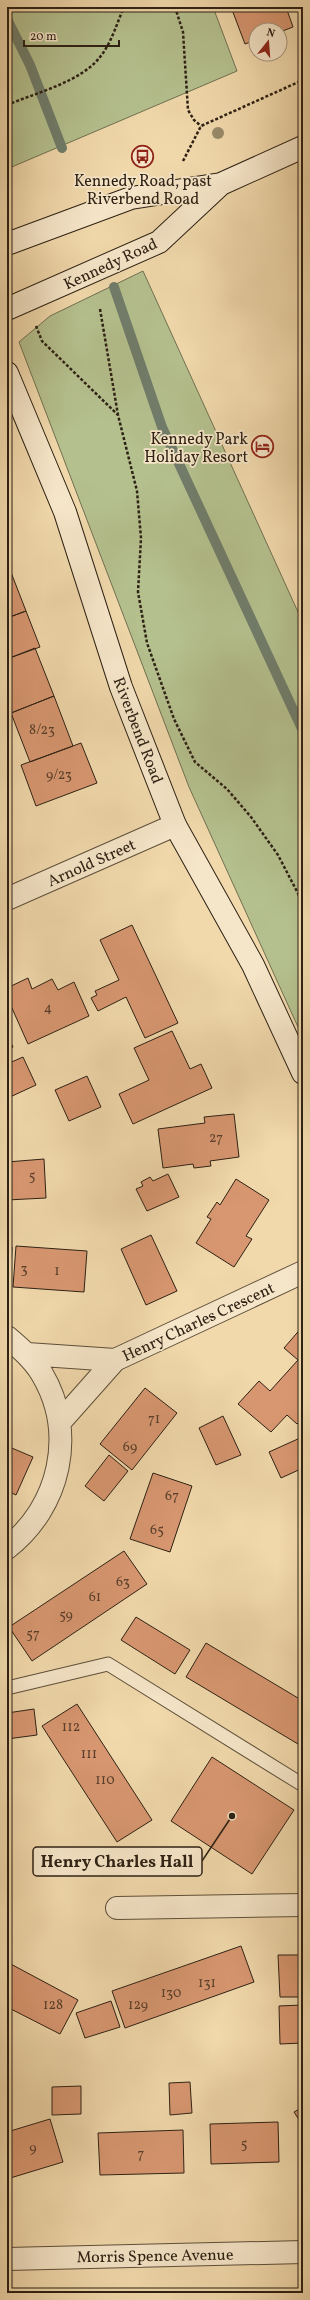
<svg xmlns="http://www.w3.org/2000/svg" width="310" height="2300" viewBox="0 0 310 2300" font-family="Vollkorn,serif">
  <style>
    .green { fill: #b4c08e; stroke: #707051 }
    .lines { fill: none; stroke-linecap: round; stroke-linejoin: round }
    .stream { stroke: #707d6b; stroke-width: 10 }
    .building { fill: #d89771; stroke: #2d2114 }
    .lane-casing { stroke: #5e4f3a; stroke-width: 15 }
    .street-casing { stroke: #5e4f3a; stroke-width: 24 }
    .secondary-casing { stroke: #2d2114; stroke-width: 24 }
    .path { stroke: #2d2114; stroke-width: 2.5; stroke-dasharray: 3 2; stroke-linecap: butt }
    .lane { stroke: #f6e6c9; stroke-width: 13 }
    .street { stroke: #f6e6c9; stroke-width: 22 }
    .secondary { stroke: #f6e6c9; stroke-width: 22 }
    .tree { fill: #988a69 }
    .labels { text-anchor: middle; stroke-width: 3.5; stroke-linejoin: round; paint-order: stroke }
    .number-label { font-size: 14px; fill: #583e2b }
    .poi-label { font-size: 16px; fill: #2d2114; stroke: #f6e6c9 }
    .street-label { font-size: 16px; fill: #2d2114; stroke: #f6e6c9 }
    .leader { fill: none; stroke: #2d2114; stroke-width: 1.5 }
    .callout-dot { fill: #2d2114; stroke: #f6e6c9; stroke-width: 1.5 }
    .callout { fill: #f6e6c9; stroke: #2d2114; stroke-width: 1.5 }
    .callout-label { font-size: 17px; text-anchor: middle; font-weight: bold; fill: #2d2114 }
  </style>
  <rect width="100%" height="100%" fill="#f1d9ac"/>
  <filter id="stains"><feTurbulence type="fractalNoise" baseFrequency=".005" numOctaves="4"/><feColorMatrix values="0 0 0 0 .2 0 0 0 0 .09 0 0 0 0 .02 0 0 0 .5 -.17"/></filter>
  <radialGradient id="worn" r=".72"><stop offset=".6" stop-color="#630" stop-opacity="0"/><stop offset="1" stop-color="#630" stop-opacity=".3"/></radialGradient>
  <path class="green" d="M7 7H213L237 71 7 169Z
    M143 271 303 623V1038L189 787 19 342 50 316Z"/>
  <g class="lines">
    <path class="stream" d="M7 19 30 65 62 148
      M114 287 162 427 303 731"/>
  </g>
  <path class="building" d="M231 7H286L293 27 280 32V30H256V40L245 44Z
    M7 561 12 575 7 577Z
    M12 575 26 611 7 618V577Z
    M26 611 40 647 7 659V618Z
    M35 648 54 696 11 713 7 702V659Z
    M54 696 73 746 30 762 11 713Z
    M81 743 97 783 36 806 21 765Z
    M132 925 178 1023 145 1038 126 997 98 1011 91 998 97 995 95 991 119 980 100 940Z
    M28 978 32 989 52 979 58 990 74 982 89 1016 28 1044 7 997V988Z
    M172 1031 190 1069 201 1064 212 1088 133 1124 119 1094 149 1080 134 1048Z
    M7 1035 13 1047 7 1050Z
    M23 1057 36 1085 10 1097 7 1090V1064Z
    M87 1076 101 1107 69 1121 55 1090Z
    M234 1114 239 1157 210 1161 211 1166 194 1168 193 1164 163 1168 158 1129 205 1123 204 1117Z
    M44 1159 46 1198 7 1200V1162Z
    M168 1174 179 1197 147 1211 136 1189 143 1186 141 1182 150 1177 153 1181Z
    M236 1179 269 1200 246 1236 252 1239 234 1267 196 1243 211 1219 207 1217 217 1202 220 1205Z
    M151 1235 177 1291 146 1305 121 1249Z
    M16 1246 87 1251 84 1292 13 1287Z
    M7 1247H12L11 1274H7Z
    M303 1326V1418L297 1424 287 1415 271 1432 238 1404 259 1381 270 1391 298 1360 284 1348Z
    M145 1388 177 1413 132 1470 100 1444Z
    M223 1416 241 1455 216 1465 199 1428Z
    M300 1438 303 1446V1468L281 1478 269 1452Z
    M7 1446 33 1457 16 1495 7 1491Z
    M109 1455 128 1471 104 1501 85 1486Z
    M153 1473 192 1486 170 1552 130 1539Z
    M124 1551 147 1584 32 1661 9 1627Z
    M136 1617 190 1650 175 1674 121 1640Z
    M206 1643 303 1701V1747L186 1677Z
    M77 1704 152 1820 117 1842 42 1726Z
    M34 1709 37 1735 7 1739V1713Z
    M212 1757 294 1810 252 1874 171 1821Z
    M241 1946 254 1982 125 2028 112 1991Z
    M278 1955H303V1997H280Z
    M7 1962 78 2000 60 2034 7 2007Z
    M111 2001 120 2027 85 2038 76 2013Z
    M302 2005 303 2043 280 2044 279 2006Z
    M190 2082 192 2113 170 2115 169 2083Z
    M81 2086V2114L52 2115V2087Z
    M303 2107V2126L294 2112Z
    M50 2119 63 2162 7 2179V2132Z
    M278 2122 279 2162 211 2164 210 2124Z
    M183 2130 184 2173 100 2175 98 2133Z"/>
  <g class="lines">
    <defs>
      <path id="lane" d="M7 1688 108 1664 303 1785"/>
      <path id="street" d="M7 899 175 825
        M7 1337C20 1348 33 1359 42 1374 77 1433 60 1507 7 1548
        M27 1354 115 1360
        M60 1422 115 1360 303 1272
        M117 1908 303 1905
        M7 2259 303 2252"/>
      <path id="secondary" d="M7 244 131 198 221 184 303 147
        M7 309 159 242 221 184
        M7 373 65 512 121 687 175 825 253 965 303 1073"/>
    </defs>
    <use href="#lane" class="lane-casing"/>
    <use href="#street" class="street-casing"/>
    <use href="#secondary" class="secondary-casing"/>
    <path class="path" d="M175 7 183 32 188 110 194 120 201 126
      M7 105C35 93 81 82 100 57 111 44 117 23 124 7
      M183 161 201 126 303 80
      M100 309 118 415
      M36 326 42 341 118 415 137 491 141 538 138 592 147 643 174 719 195 762 227 789 251 817 278 855 303 903"/>
    <use href="#lane" class="lane"/>
    <use href="#street" class="street"/>
    <use href="#secondary" class="secondary"/>
  </g>
  <circle class="tree" cx="218" cy="133" r="6"/>
  <defs>
    <symbol id="bus-ring" viewBox="-11 -11 22 22"><circle r="9.5" fill="#f6e6c9" stroke="#8f2418" stroke-width="1.5"/><path d="M-5-6H5V4H4V6H2V4H-2V6H-4V4H-5ZM-3.5-4V0h7V-4ZM-3.5 1.2v1.5H-2V1.2ZM2 1.2v1.5H3.5V1.2Z" fill="#8f2418"/></symbol>
    <symbol id="hotel-ring" viewBox="-11 -11 22 22"><circle r="9.5" fill="#f6e6c9" stroke="#8f2418" stroke-width="1.5"/><path d="M-6-4.5h1.5V1H6V5H4.5V3h-9V5H-6ZM-4 0a1.8 1.8 0 1 1 3.6 0ZM.5 0V-2.5h3Q6-2.5 6 0Z" fill="#8f2418"/></symbol>
  </defs>
  <g fill-rule="evenodd">
    <use href="#bus-ring" x="130" y="144" width="25" height="25"/>
    <use href="#hotel-ring" x="250" y="434" width="25" height="25"/>
  </g>
  <g class="labels">
    <g class="number-label">
      <text x="42" y="734">8/23</text>
      <text x="59" y="779">9/23</text>
      <text x="48" y="1012">4</text>
      <text x="216" y="1142">27</text>
      <text x="32" y="1180">5</text>
      <text x="24" y="1273">3</text>
      <text x="57" y="1275">1</text>
      <text x="154" y="1423">71</text>
      <text x="130" y="1451">69</text>
      <text x="172" y="1500">67</text>
      <text x="157" y="1534">65</text>
      <text x="123" y="1586">63</text>
      <text x="95" y="1601">61</text>
      <text x="66" y="1619">59</text>
      <text x="33" y="1638">57</text>
      <text x="71" y="1731">112</text>
      <text x="89" y="1758">111</text>
      <text x="105" y="1784">110</text>
      <text x="207" y="1987">131</text>
      <text x="171" y="1997">130</text>
      <text x="53" y="2009">128</text>
      <text x="138" y="2009">129</text>
      <text x="244" y="2148">5</text>
      <text x="33" y="2152">9</text>
      <text x="141" y="2158">7</text>
    </g>
    <g class="poi-label">
      <text x="143" y="186">Kennedy Road, past<tspan x="143" dy="18">Riverbend Road</tspan></text>
      <text x="248" y="444" text-anchor="end">Kennedy Park<tspan x="248" dy="18">Holiday Resort</tspan></text>
    </g>
    <g class="street-label">
      <text transform="translate(110 263) rotate(-25)" y="6">Kennedy Road</text>
      <text transform="translate(139 730) rotate(69)" y="6">Riverbend Road</text>
      <text transform="translate(91 862) rotate(-24)" y="6">Arnold Street</text>
      <text transform="translate(198 1321) rotate(-25)" y="6">Henry Charles Crescent</text>
      <text transform="translate(155 2255) rotate(-1)" y="6">Morris Spence Avenue</text>
    </g>
  </g>
  <path class="leader" d="M232 1816L202 1861"/>
  <circle class="callout-dot" cx="232" cy="1816" r="4"/>
  <rect class="callout" x="33" y="1847" width="169" height="29" rx="4"/>
  <g class="callout-label">
    <text x="117" y="1867">Henry Charles Hall</text>
  </g>
  <rect width="310" height="2300" fill="none" stroke="#f1d9ac" stroke-width="24"/>
  <rect x="8" y="8" width="294" height="2284" fill="none" stroke="#2d2114" stroke-width="2"/>
  <rect x="12" y="12" width="286" height="2276" fill="none" stroke="#2d2114"/>
  <g transform="translate(268 42) rotate(17)"><circle r="19" fill="#f6e6c9" stroke="#a69781"/>
  <path d="M0-3L7 15L0 10L-7 15Z" fill="#8f2418"/>
  <text y="-6" font-size="11" font-weight="bold" text-anchor="middle" fill="#2d2114">N</text>
  </g>
  <path d="M24 40v6h95v-6" fill="none" stroke="#2d2114" stroke-width="2"/>
  <text x="30" y="40" font-size="12" fill="#2d2114" stroke="#f6e6c9" stroke-width="3" paint-order="stroke">20 m</text>
  <rect width="100%" height="100%" filter="url(#stains)"/>
  <rect width="100%" height="100%" fill="url(#worn)"/>
</svg>
